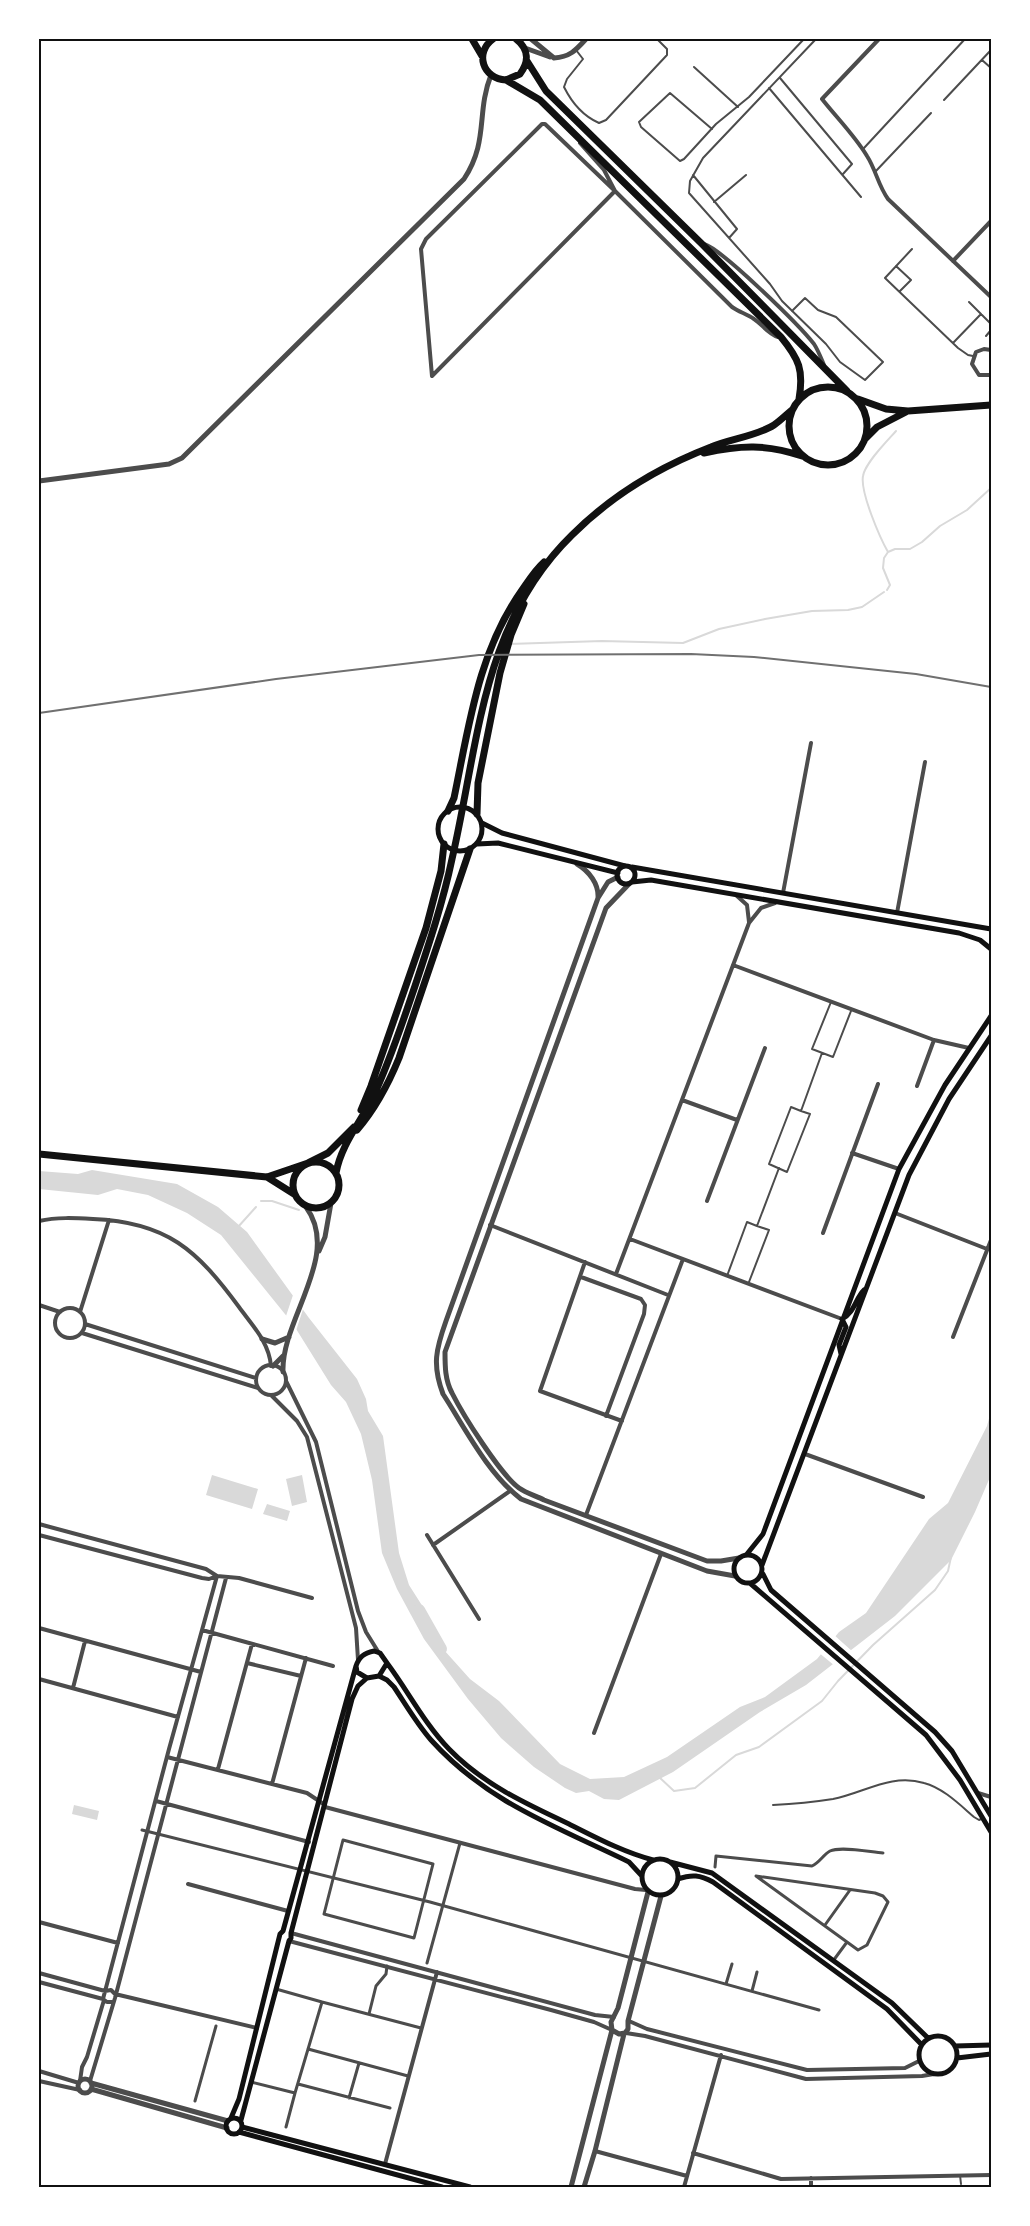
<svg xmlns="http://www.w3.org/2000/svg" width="1030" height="2226" viewBox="0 0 1030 2226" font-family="Cabin,sans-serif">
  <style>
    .water { fill: #d9d9d9 }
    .pier { fill: #fff }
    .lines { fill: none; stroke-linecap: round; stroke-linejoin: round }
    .stream { stroke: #d9d9d9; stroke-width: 2 }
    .river { stroke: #d9d9d9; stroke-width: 12 }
    .service { stroke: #4c4c4c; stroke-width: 2 }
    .pedestrian { stroke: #4c4c4c; stroke-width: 3 }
    .minor { stroke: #4c4c4c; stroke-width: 4 }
    .tertiary { stroke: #4c4c4c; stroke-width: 5 }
    .secondary { stroke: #111; stroke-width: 5 }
    .trunk { stroke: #111; stroke-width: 7 }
    .rail { stroke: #707070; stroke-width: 2 }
    .neatline { fill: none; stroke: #111; stroke-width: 2 }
  </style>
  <rect width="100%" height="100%" fill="#fff"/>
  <path class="water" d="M92 1170 177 1184 218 1207 247 1232 309 1318 357 1379 366 1399 368 1411 383 1436 399 1553 409 1585 423 1607 427 1631 470 1679 499 1701 560 1764 590 1779 624 1777 667 1757 740 1707 765 1697 817 1659 839 1632 866 1613 929 1519 948 1503 987 1426 991 1411V1475L975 1512 951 1560 895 1616 806 1685 760 1712 673 1772 619 1800 604 1799 589 1791 576 1793 565 1788 534 1767 501 1738 468 1699 424 1639 397 1589 382 1553 372 1480 361 1434 346 1402 331 1385 293 1324 221 1235 187 1213 148 1195 117 1189 98 1195 39 1189V1171L78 1174Z
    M212 1475 258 1489 252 1509 206 1495Z
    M302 1475 307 1502 292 1506 286 1479Z
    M267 1504 290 1511 287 1521 263 1514Z
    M74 1805 99 1811 97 1820 72 1814Z"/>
  <path class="pier" d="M294 1292 304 1306 295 1334 285 1319Z
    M833 1634 853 1652 835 1666 818 1652Z"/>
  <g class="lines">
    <path class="stream" d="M888 552C880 538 860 492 863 476 865 463 887 441 896 431
      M887 590 890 585 883 568 884 558 888 552 895 549H910L922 542 940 526 967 510 991 488
      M509 644 602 641 683 643 719 629 765 619 812 611 848 610 862 607 884 592
      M261 1201H272L299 1210
      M238 1227 256 1207
      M659 1777 674 1791 695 1788 736 1755 759 1747 822 1701 838 1681 873 1645 935 1590 948 1571 951 1557"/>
    <path class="river" d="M419 1610 441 1649"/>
    <path class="service" d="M576 50 583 59 567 79 564 87C572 103 583 116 599 123L606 120 667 55V49L657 39
      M982 60 991 68
      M694 67 738 107
      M780 78 852 164 843 174
      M769 88 861 197
      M944 100 991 50
      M712 129 670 93 639 122 641 127 680 161 684 159 716 124 749 97 804 39
      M864 148 965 39
      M875 172 931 113
      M693 175 737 229 729 238
      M714 202 746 175
      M912 249 885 278 958 348 968 355 973 356
      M896 266 911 280 900 291
      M792 311 805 298 818 310 836 317 883 362 865 380 840 362 826 344 782 301 770 284 689 193 690 181 703 158 816 39
      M981 314 991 324
      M986 336 991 330
      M953 343 981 314 969 302
      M831 1002 812 1049 833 1057 851 1011
      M801 1111 810 1114 787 1172 769 1164 791 1107 801 1111 822 1053
      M727 1276 747 1222 757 1226
      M749 1282 769 1230 757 1226 779 1168
      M773 1805C793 1804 814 1802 833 1799 864 1793 891 1773 924 1783 943 1788 959 1804 974 1817L979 1820 983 1818
      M960 2175 961 2184"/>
    <path class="pedestrian" d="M142 1830 430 1902 819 2010
      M343 1840 433 1864 414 1938 324 1914Z
      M715 1867 716 1856 812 1866C820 1862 823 1855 830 1851 841 1846 870 1852 883 1853
      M825 1925 850 1890
      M833 1961 847 1942 858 1950 867 1945 888 1902 883 1896 875 1893 756 1876 847 1942
      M427 1963 460 1843
      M726 1984 732 1964
      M276 1989 322 2002 295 2093
      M752 1991 757 1972
      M322 2002 421 2028
      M369 2014 376 1986 386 1974 387 1966
      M308 2049 408 2076
      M251 2082 295 2093 286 2127
      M298 2084 390 2108
      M349 2098 359 2063
      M195 2101 216 2026"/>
    <path class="minor" d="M879 39 822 99C837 118 855 136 867 156 876 170 878 185 888 199L991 297
      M542 124H545L615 191 432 376 421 249 426 239Z
      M580 143 604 170 615 191 732 307C739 312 747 314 754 319 762 324 768 334 778 337
      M704 244C723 250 799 325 814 344 818 350 821 358 824 365
      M953 261 991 221
      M991 350 984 349 976 352 972 364 979 375H991
      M783 893 811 743
      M737 896 747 905 749 922
      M897 913 925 762
      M733 965 934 1040 969 1048
      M917 1086 934 1040
      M682 1100 737 1120
      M852 1153 899 1169
      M707 1201 765 1048
      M895 1213 987 1249
      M39 1221C57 1217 75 1218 93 1219 167 1222 197 1250 239 1307 252 1325 269 1342 271 1366
      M490 1225 668 1295
      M823 1233 878 1084
      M630 1239 842 1319
      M585 1262 540 1391 622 1421
      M616 1274 749 923 761 908 775 903
      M581 1277 641 1299 645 1305 644 1314 606 1416
      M39 1305 60 1312
      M55 1323a15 15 0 1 1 30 0a15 15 0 1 1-30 0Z
      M80 1312 109 1220
      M85 1324 256 1378
      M82 1333 258 1388
      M953 1337 991 1240
      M256 1380a15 15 0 1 1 30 0a15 15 0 1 1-30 0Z
      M286 1381 316 1442 358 1611 366 1632 379 1653
      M271 1395 297 1421 307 1437 356 1628 358 1660
      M805 1454 923 1497
      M586 1515 683 1259
      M39 1524 206 1569 217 1576 239 1578 312 1598
      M39 1535 202 1578 209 1579 217 1576
      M427 1535 479 1619
      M433 1545 510 1491
      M39 1628 201 1672
      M202 1630 333 1666
      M247 1663 301 1676
      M39 1679 178 1717
      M73 1688 85 1641
      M594 1733 661 1554
      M167 1757 307 1793 325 1805
      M218 1769 252 1644
      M272 1784 306 1658
      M978 1793 991 1797
      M156 1801 309 1842
      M325 1807 635 1889 646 1890
      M188 1884 288 1911
      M39 1922 118 1943
      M291 1933 595 2015 614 2017
      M289 1941 551 2010 594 2022 612 2030
      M39 1973 105 1991 111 1990 115 1994 257 2028
      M39 1982 103 1999 107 2002H112
      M103 1999 169 1749 217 1576
      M629 2021 647 2029 807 2070 905 2068 919 2061
      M626 2033 645 2036 806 2079 922 2076 934 2074
      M39 2071 79 2083
      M39 2081 80 2090
      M80 2081 82 2067 87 2057 104 2000
      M90 2081 115 1998 226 1578
      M595 2151 687 2176
      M693 2153 781 2179 991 2175
      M385 2164 437 1972
      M811 2178V2187
      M684 2187 721 2055"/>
    <path class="tertiary" d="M531 39 554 58C570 57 576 50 586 39
      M525 48 550 57
      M39 481 169 464 182 458 464 179C489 141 476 113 491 75
      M577 864C589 871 599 884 598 898
      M618 877 608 882 598 898 446 1321C436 1349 432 1365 443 1394 465 1428 488 1474 521 1499L707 1571 735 1576
      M629 884 606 908 445 1352C445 1366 445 1380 452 1393 463 1415 500 1474 519 1488 526 1493 536 1496 544 1500L707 1561H721L739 1558
      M319 1251 325 1237 331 1203
      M262 1339 275 1343 289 1337
      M273 1366 283 1356
      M283 1372C281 1319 342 1256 306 1207
      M612 2030 619 2034 625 2033 628 2029V2021L661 1896
      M78 2086a7 7 0 1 1 14 0a7 7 0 1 1-14 0Z
      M91 2083 228 2121
      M91 2089 227 2128
      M571 2187 612 2030 611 2022 618 2008 648 1892
      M584 2187 595 2151 624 2034"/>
    <path class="secondary" d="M438 829a22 22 0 1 1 44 0a22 22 0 1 1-44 0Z
      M482 823 502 833 625 866
      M477 844 498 843 618 873
      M617 875a9 9 0 1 1 18 0a9 9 0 1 1-18 0Z
      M632 867 991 929
      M632 882 651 880 959 933 980 940 991 949
      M841 1354 839 1345 846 1327 842 1319C855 1312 855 1299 864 1290
      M747 1554 763 1534 899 1169 945 1085 991 1016
      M734 1569a14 14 0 1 1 28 0a14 14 0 1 1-28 0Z
      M762 1565 909 1175 949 1099 991 1036
      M763 1574 771 1590 935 1732 952 1751 991 1816
      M751 1584 926 1735 960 1780 991 1832
      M374 1651 380 1653 387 1663 379 1676 367 1678 357 1672 356 1666C359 1657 364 1653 374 1651Z
      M387 1663C408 1691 424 1723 449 1749 483 1784 526 1804 569 1824 597 1838 623 1852 653 1860
      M379 1676 387 1680 394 1687C406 1705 417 1724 431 1740 488 1803 555 1826 629 1862L641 1875
      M642 1877a18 18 0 1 1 36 0a18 18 0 1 1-36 0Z
      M670 1862 712 1873 892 2003 928 2038
      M678 1879C692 1874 700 1875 713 1882L887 2009 921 2044
      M919 2055a19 19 0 1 1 38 0a19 19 0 1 1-38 0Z
      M955 2046 991 2045
      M957 2058 991 2054
      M226 2126a8 8 0 1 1 16 0a8 8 0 1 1-16 0Z
      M231 2118 239 2099 280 1934 283 1931 356 1666
      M241 2120 289 1941 291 1938V1933L352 1699 358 1686 367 1678
      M242 2127 470 2187
      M239 2132 442 2187"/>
    <path class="trunk" d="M472 39 482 56
      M493 39C474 53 483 79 506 80L520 74C529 62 529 49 516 39
      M527 61 546 91 702 244 847 391
      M506 80 540 100 781 337C799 359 804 370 799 399
      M789 426a39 39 0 1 1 78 0a39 39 0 1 1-78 0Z
      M858 399 886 409 908 411 991 405
      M866 438 877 427 906 412
      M704 453C741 445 766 444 802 456
      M448 811 454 798C469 726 478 652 522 590 529 580 535 570 544 562
      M477 814 478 783 500 673 511 635 524 604
      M361 1110 371 1086 426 928 441 871 444 844
      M357 1130C376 1108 388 1085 399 1058L470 849
      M39 1154 267 1177 308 1163 328 1153 354 1127
      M293 1185a23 23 0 1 1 46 0a23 23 0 1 1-46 0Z
      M336 1173C341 1145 360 1123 373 1097 390 1061 402 1024 415 986 429 944 443 902 452 859 479 743 481 624 572 535 611 496 659 467 711 447 730 439 757 436 774 425 780 421 786 415 792 410
      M267 1177 294 1194"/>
    <path class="rail" d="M39 713 276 679 479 655 691 654 754 657 916 674 991 687"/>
  </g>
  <rect width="1030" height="2226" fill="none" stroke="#ffffff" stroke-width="81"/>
  <rect x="40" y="40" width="950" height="2146" class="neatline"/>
</svg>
